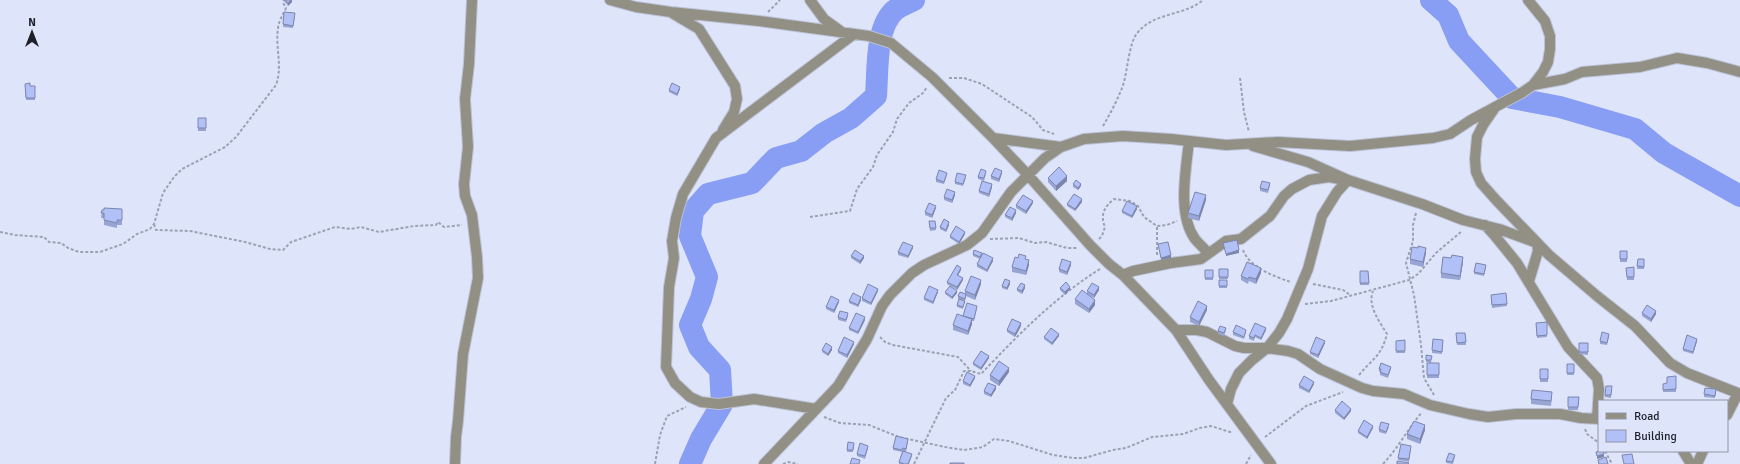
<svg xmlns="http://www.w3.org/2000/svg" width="1740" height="464" viewBox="0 0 1740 464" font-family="Signika,sans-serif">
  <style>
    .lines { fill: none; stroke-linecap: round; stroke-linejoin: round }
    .river { stroke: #889df4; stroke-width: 22 }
    .minor-casing { stroke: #bbc2d5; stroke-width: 12 }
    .path { stroke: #9ca1b3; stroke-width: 2; stroke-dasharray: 3 2; stroke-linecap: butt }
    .minor { stroke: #928f84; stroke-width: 10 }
    .wall { fill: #98a5d4 }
    .shaded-wall { fill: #7c86ac }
    .building { fill: #b1c0f6; stroke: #7c86ac }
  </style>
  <rect width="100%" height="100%" fill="#dee5fa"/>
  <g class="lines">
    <path class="river" d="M1431 0 1448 15 1459 41 1512 98 1560 107 1635 129 1664 153 1740 196
      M690 464 701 439 722 404 720 370 699 347 690 325 701 299 707 277 690 236 693 211 708 194 752 183 776 158 801 151 824 133 851 118 876 96C878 71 875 27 895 10 900 6 908 3 914 0"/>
    <defs>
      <path id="minor" d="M610 0 636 7 671 12 759 21 869 36 891 43 932 77 993 138 1028 175 1090 245 1109 264 1123 275 1176 330 1209 380 1271 464
        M810 0 824 19 842 32
        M672 13 699 29 735 86 737 99 734 112 723 130
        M1533 85 1565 79 1582 72 1640 67 1677 58 1707 63 1740 72
        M1494 109 1483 125 1477 137 1475 159 1476 172 1481 183 1497 201 1549 255 1597 296 1635 326 1670 363 1687 373 1740 394
        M993 138 1061 147
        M1189 141C1186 170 1177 214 1195 239 1199 244 1204 248 1208 253
        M1253 146 1308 162 1348 180 1422 204 1463 220 1499 229 1537 243 1538 251 1529 281
        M1485 225 1495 236 1517 263 1568 347 1597 378 1599 389 1597 419
        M1123 275 1133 271 1171 263 1201 259 1226 241 1241 239 1270 216 1284 196 1292 189 1309 180 1329 177 1340 179
        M1176 330H1197L1207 332 1235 346 1244 348H1267L1288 351 1298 354 1320 369 1362 388 1373 391 1404 394 1430 405 1469 414 1488 417 1516 414H1560L1581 418 1599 419
        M1227 404 1231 389 1239 373 1252 360 1267 348 1279 333 1287 319 1308 269 1322 216 1337 192 1348 180
        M816 409 754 399 719 404 701 402 690 397 675 383 666 367 669 287 674 258 672 241 676 218 683 194 716 138 854 34
        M1727 415 1738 393
        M1683 451 1691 464
        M455 464 456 437 458 421 463 354 478 278 477 257 472 215 465 196 464 184 468 147 465 99 469 64 472 0
        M764 464 838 386 867 339 882 306 890 295 912 273 924 265 967 245 982 233 1011 192 1045 158 1061 147 1084 139 1123 136 1171 139 1226 145 1278 142 1350 146 1433 138 1450 134 1471 120 1523 92 1533 85 1543 72 1548 62 1550 49V36L1545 21 1528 0
        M1697 464 1703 451"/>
    </defs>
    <use href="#minor" class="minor-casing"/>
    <path class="path" d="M768 12 780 0
      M949 78H964L982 84 1032 117 1043 130 1054 134
      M1240 78 1244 112 1249 132
      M1103 126C1110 114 1117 101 1122 88 1128 73 1128 43 1138 32 1155 12 1184 16 1203 0
      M1416 213 1413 225V241L1406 263 1414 295 1421 345 1424 378 1434 395
      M810 217 850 211 857 189 873 167 877 155 893 132 897 119 909 103 923 93 927 87
      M154 224 156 230 190 231 245 242 270 249 283 250 291 242 335 227 351 229 361 227 379 232 414 226 436 225 438 222 444 227 462 225
      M0 232 15 235 44 237 49 242 61 243 68 248 79 252H100L123 244 137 234 150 229 154 224 163 193 174 177 182 169 225 147 236 137 276 85C283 65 275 48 278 28 279 20 283 15 286 8L283 3 284 0
      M990 239 1019 238 1035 243 1046 242 1067 248H1078
      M1099 239 1102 236 1105 227C1100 215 1104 207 1114 199L1130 201 1138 206 1144 217 1157 226 1167 225 1177 221
      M1243 250C1249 267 1275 277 1291 282
      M1157 255V226
      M1313 284 1343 290 1350 295
      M1305 304 1331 301 1409 280 1418 274 1436 253 1462 231
      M880 337 885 342 893 345 958 357 971 371
      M1359 375C1373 358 1381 357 1387 334 1380 322 1367 306 1373 291
      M824 417 840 423 869 425 899 437 945 447 964 450 983 447 994 439 1009 441 1053 455 1073 458H1084L1113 450 1126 448 1152 437 1183 434 1200 428 1211 426 1230 432 1233 431
      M1585 429 1587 434 1599 443
      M1265 437 1306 406 1343 392
      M1605 451 1612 464
      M655 464 660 435 667 416 686 407
      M783 464 788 462 798 464
      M914 464 946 398 955 390 964 371H971L981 374C1017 336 1055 297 1100 269
      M1246 464 1251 455
      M1383 464C1398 448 1408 429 1422 412"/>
    <use href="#minor" class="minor"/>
  </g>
  <path class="wall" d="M284 0H292V2L288 6 284 1Z
    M295 16 293 28 283 27V24Z
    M25 84 30 86H35V100H26Z
    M680 89 677 96 669 92V90Z
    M198 118H206V131H198Z
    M986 173 984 181 978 179V177Z
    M1002 173 999 182 991 179V176Z
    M947 175 944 184 936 182V179Z
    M966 178 963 186 955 184V182Z
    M1048 178 1067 181 1056 191 1048 182Z
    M1073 184 1081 186 1078 190 1073 187Z
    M1270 185 1268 193 1260 191V188Z
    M992 187 989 197 979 193V191Z
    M955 195 952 203 944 200V197Z
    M1206 200 1199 221 1188 218V213Z
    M1082 202 1075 211 1067 206V204Z
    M1033 203 1026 214 1016 208V205Z
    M936 208 932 218 925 215V212Z
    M122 209V225H117V228L104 225V218H101L102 210Z
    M1137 209 1132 218 1122 213V211Z
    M1016 213 1012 221 1005 217V215Z
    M929 221H935L936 230 930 231Z
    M949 225 946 232 940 229V227Z
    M965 234 959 244 950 238V236Z
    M913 248 908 258 898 255V252Z
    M1620 251H1627V262H1620Z
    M1426 253 1423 267 1410 264V259Z
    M973 254 982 255 993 261 987 272 977 267V264L980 259 973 256Z
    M851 256 864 258 860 264 851 258Z
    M1026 259 1029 265 1026 275 1012 272V267Z
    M1638 259H1644V269H1637Z
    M1463 262 1460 280 1441 278V273Z
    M1071 265 1067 275 1059 272V269Z
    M1486 267 1484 276 1474 274V272Z
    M1634 267V280H1627L1626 268Z
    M1219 269H1228V279H1219Z
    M961 270 958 275 963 280 957 290 951 286 957 293 952 299 945 294V292L950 286 947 284V282Z
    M1205 270H1213V280H1205Z
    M1360 271H1368L1369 285H1360Z
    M1261 273 1256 284 1249 281 1248 284 1241 280V276Z
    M1219 280H1227V288H1219Z
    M981 284 975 300 966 296 963 309 957 307V305L959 299H958V296L965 294V291Z
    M1010 284 1007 290 1002 288V286Z
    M1025 288 1022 294 1017 291V289Z
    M1060 288 1070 289 1065 295 1060 290Z
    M1099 290 1094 298 1087 294V291Z
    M878 291 871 305 862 301V298Z
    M938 292 933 304 924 300V298Z
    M1491 297 1507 304V306L1492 308Z
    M1075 299 1095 305 1089 313 1075 304Z
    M861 300 858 307 849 303V301Z
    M839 302 834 313 826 309V307Z
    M977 308 974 321H972V324L968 335 953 330V325L963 316Z
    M1207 310 1199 326 1190 322V317Z
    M1642 313 1656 314 1651 322 1642 316Z
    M848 316 846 322 838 320V317Z
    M865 320 858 334 849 330V328Z
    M1547 322V337L1537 338 1536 323Z
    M1021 326 1015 337 1007 332V330Z
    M1226 330 1224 336 1218 334V331Z
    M1266 330 1261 340 1255 337 1254 341 1249 339V336Z
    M1233 332H1246L1244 339 1233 335Z
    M1456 333H1465L1466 345H1457Z
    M1059 336 1052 345 1044 339V337Z
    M1609 336 1607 345 1600 344V341Z
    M1405 340V353H1396V341Z
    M1443 340 1442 354 1432 353V350Z
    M1697 341 1693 354 1683 351V349Z
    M1325 343 1318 358 1310 354V352Z
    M1579 343H1588V355L1579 354Z
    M854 344 847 358 838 353V351Z
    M822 350H832L828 356 822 352Z
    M1426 355 1432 356 1431 363 1426 362Z
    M989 358 981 370 973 365V363Z
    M1427 363H1439V378H1427Z
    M1567 364H1574V375H1567Z
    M1379 369H1391L1388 378 1380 375V372L1379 371Z
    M1540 369H1548V382H1540Z
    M1009 372 999 386 990 380V375Z
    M1676 376V392H1663V384L1667 383Z
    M975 378 970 387 963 384V381Z
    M1314 384 1309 393 1299 388V385Z
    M996 389 991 397 984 394V391Z
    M1612 389 1611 398 1605 397V395Z
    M1716 391 1715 398 1704 397V394Z
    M1552 397 1551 406 1531 404V399Z
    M1568 397H1579L1578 410H1568Z
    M1335 410 1351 411 1344 420 1335 413Z
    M1389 427 1386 434 1379 432V429Z
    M1373 428 1367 439 1358 433V431Z
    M1425 430 1420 444 1407 439V434Z
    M908 441 906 452 904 451 912 456 909 464H899V462L902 452 893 450V448Z
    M848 442 854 443 853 452H847Z
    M868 448 865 459 857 456V454Z
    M1411 448 1409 462 1398 460V458Z
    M1455 457 1453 464 1446 463V461Z"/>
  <path class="shaded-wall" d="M291 0H292V2L288 6V3Z
    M680 87V89L677 96V94Z
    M1002 171V173L999 182V179Z
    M1067 176V181L1056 191V186Z
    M992 184V187L989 197V194Z
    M1081 184V186L1078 190V188Z
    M955 192V195L952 203V200Z
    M1206 195V200L1199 221V216Z
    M1082 199V202L1075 211V209Z
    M1033 201V203L1026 214V211Z
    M936 206V208L932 218V215Z
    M1137 206V209L1132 218V216Z
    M1016 210V213L1012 221V218Z
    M949 222V225L946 232V230Z
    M965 232V234L959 244V242Z
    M913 246V248L908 258V256Z
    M1426 248V253L1423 267V262Z
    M1239 250V253L1226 256V254Z
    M1171 255V258L1161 260V258Z
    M864 256V258L860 264V261Z
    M1463 257V262L1460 280V276Z
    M993 258V261L987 272V270Z
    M1029 260V265L1026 275V271Z
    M1071 262V265L1067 275V272Z
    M961 268V270L957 277V275Z
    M1261 268V273L1256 284V279Z
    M963 278V280L957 290V287Z
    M981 280V284L975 300V295Z
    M1010 281V284L1007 290V288Z
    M1025 285V288L1022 294V291Z
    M1070 287V289L1065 295V292Z
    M1099 287V290L1094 298V295Z
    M878 289V291L871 305V303Z
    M938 290V292L933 304V302Z
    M957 291V293L952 299V297Z
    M861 297V300L858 307V305Z
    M839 300V302L834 313V310Z
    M1095 300V305L1089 313V309Z
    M1207 306V310L1199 326V322Z
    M1656 311V314L1651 322V319Z
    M865 317V320L858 334V332Z
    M972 319V324L968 335V331Z
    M1021 323V326L1015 337V334Z
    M1266 328V330L1261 340V338Z
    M1059 334V336L1052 345V343Z
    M1697 339V341L1693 354V352Z
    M1325 341V343L1318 358V355Z
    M854 342V344L847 358V355Z
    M832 347V350L828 356V354Z
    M989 356V358L981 370V368Z
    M1009 368V372L999 386V381Z
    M975 376V378L970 387V385Z
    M1314 382V384L1309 393V391Z
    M996 386V389L991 397V395Z
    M1351 409V411L1344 420V418Z
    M1425 425V430L1420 444V439Z
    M1373 426V428L1367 439V437Z
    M1604 454V457L1597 459V456Z"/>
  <path class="building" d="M285 0H291L288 3Z
    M284 12 295 13 293 26 283 24Z
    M30 83V86H35V98H26L25 84Z
    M672 83 680 87 677 94 669 90Z
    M198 118H206V128H198Z
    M1059 167 1067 176 1056 186 1048 178Z
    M995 168 1002 171 999 179 991 176Z
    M981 169 986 171 984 178 978 177Z
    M939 170 947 173 944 182 936 179Z
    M957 173 966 175 963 184 955 182Z
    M1076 180 1081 184 1078 188 1073 184Z
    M982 181 992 184 989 194 979 191Z
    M1262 181 1270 183 1268 190 1260 188Z
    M947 189 955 192 952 200 944 197Z
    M1195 192 1206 195 1199 216 1188 213Z
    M1074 194 1082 199 1075 209 1067 204Z
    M1023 195 1033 201 1026 211 1016 205Z
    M1127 201 1137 206 1132 216 1122 211Z
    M929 203 936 206 932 215 925 212Z
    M1010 207 1016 210 1012 218 1005 215Z
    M104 208 122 209V220H117V223L104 220V213H101L102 210H104Z
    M944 219 949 222 946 230 940 227Z
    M929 221H935L936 228H930Z
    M956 226 965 232 959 242 950 236Z
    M1237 240 1239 250 1226 254 1223 243Z
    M903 242 913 246 908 256 898 252Z
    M1168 242 1171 255 1161 258 1158 244Z
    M1418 246 1426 248 1423 262 1410 259 1412 247 1418 248Z
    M855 250 864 256 860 261 851 256Z
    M974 250 982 253 980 257 973 254Z
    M1620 251H1627V259H1620Z
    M983 253 993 258 987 270 977 264Z
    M1019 254 1026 256 1025 259 1029 260 1026 271 1012 267 1015 257 1018 258Z
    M1452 255 1463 257 1460 276 1441 273 1443 257 1451 258Z
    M1062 259 1071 262 1067 272 1059 269Z
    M1638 259H1644V267L1637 266Z
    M1247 262 1261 268 1256 279 1249 277 1248 279 1241 276Z
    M1476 263 1486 265 1484 274 1474 272Z
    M957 265 961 268 957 275 963 278 957 287 947 282Z
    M1634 267V277H1627L1626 268Z
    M1219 269H1228V277H1219Z
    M1205 270H1213V278H1205Z
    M1360 271H1368L1369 283H1360Z
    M971 276 981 280 975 295 965 291Z
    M1005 279 1010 281 1007 288 1002 286Z
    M1219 280H1227V286H1219Z
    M1066 282 1070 287 1065 292 1060 288Z
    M1021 283 1025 285 1022 291 1017 289Z
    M1092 283 1099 287 1094 295 1087 291Z
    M868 284 878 289 871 303 862 298Z
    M929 286 938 290 933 302 924 298Z
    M950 286 957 291 952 297 945 292Z
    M1082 290 1095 300 1089 309 1075 299Z
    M960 292 966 294 965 299 958 296Z
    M853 293 861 297 858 305 849 301Z
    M1506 293 1507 304 1492 305 1491 295Z
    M831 296 839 300 834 310 826 307Z
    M959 299 965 301 963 307 957 305Z
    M1198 301 1207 306 1199 322 1190 317Z
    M967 303 977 306 974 319 963 316Z
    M1647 305 1656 311 1651 319 1642 313Z
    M840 311 848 313 846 320 838 317Z
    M856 313 865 317 858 332 849 328Z
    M957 314 972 319 968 331 953 325Z
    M1012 319 1021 323 1015 334 1007 330Z
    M1547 322V335L1537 336 1536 323Z
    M1255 323 1266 328 1261 338 1255 335 1254 338 1249 336Z
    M1236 325 1246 330 1244 337 1233 332Z
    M1220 326 1226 328 1224 333 1218 331Z
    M1051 328 1059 334 1052 343 1044 337Z
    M1602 332 1609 334 1607 343 1600 341Z
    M1456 333H1465L1466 342 1457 343Z
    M1687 335 1697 339 1693 352 1683 349Z
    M844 337 854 342 847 355 838 351Z
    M1316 337 1325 341 1318 355 1310 352Z
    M1433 339 1443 340 1442 352 1432 350Z
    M1405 340V351H1396V341Z
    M826 343 832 347 828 354 822 350Z
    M1579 343H1588V352H1579Z
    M981 351 989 356 981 368 973 363Z
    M1426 355 1432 356 1431 360H1426Z
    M999 361 1009 368 999 381 990 375Z
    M1381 363 1391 367 1388 375 1380 372 1381 369H1379Z
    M1427 363H1439V375H1427Z
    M1567 364H1574V373H1567Z
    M1540 369H1548V379H1540Z
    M967 372 975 376 970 385 963 381Z
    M1304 376 1314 382 1309 391 1299 385Z
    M1676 376V389L1663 390V384L1667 383V377Z
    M988 383 996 386 991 395 984 391Z
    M1606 386H1612L1611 395H1605Z
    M1705 388 1716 389 1715 396 1704 394Z
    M1532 390 1552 392 1551 401 1531 399Z
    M1568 397H1579L1578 407H1568Z
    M1342 401 1351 409 1344 418 1335 410Z
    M1364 420 1373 426 1367 437 1358 431Z
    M1414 421 1425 425 1420 439 1407 434Z
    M1381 422 1389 424 1386 432 1379 429Z
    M896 436 908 439 906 449 903 448 902 450 893 448Z
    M848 442 854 443 853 450H847Z
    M860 443 868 446 865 456 857 454Z
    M1401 444 1411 446 1409 459 1398 458Z
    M903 451 912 454 908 464H904L899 462Z
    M1599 451H1603L1604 454 1597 456 1596 452Z
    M1449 453 1455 455 1452 462 1446 461Z
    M1632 454 1634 464H1624L1622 455Z
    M1606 457 1608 464H1599L1598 460Z
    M852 458 860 460 859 464H850Z
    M1397 461 1409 463 1408 464H1397Z
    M950 463H964V464H950Z"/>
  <rect x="1598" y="400" width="130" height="52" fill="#dee5fa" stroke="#9196a7"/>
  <rect x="1606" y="413" width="20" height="6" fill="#928f84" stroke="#9196a7"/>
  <text x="1634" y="420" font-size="12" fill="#1e202a">Road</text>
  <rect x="1606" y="430" width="20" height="12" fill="#b1c0f6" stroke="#9196a7"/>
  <text x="1634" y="440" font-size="12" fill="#1e202a">Building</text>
  <g transform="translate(32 32)" stroke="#dee5fa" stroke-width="3" paint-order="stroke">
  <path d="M0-3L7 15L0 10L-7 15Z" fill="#1e202a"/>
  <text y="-6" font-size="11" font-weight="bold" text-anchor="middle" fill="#1e202a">N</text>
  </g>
</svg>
